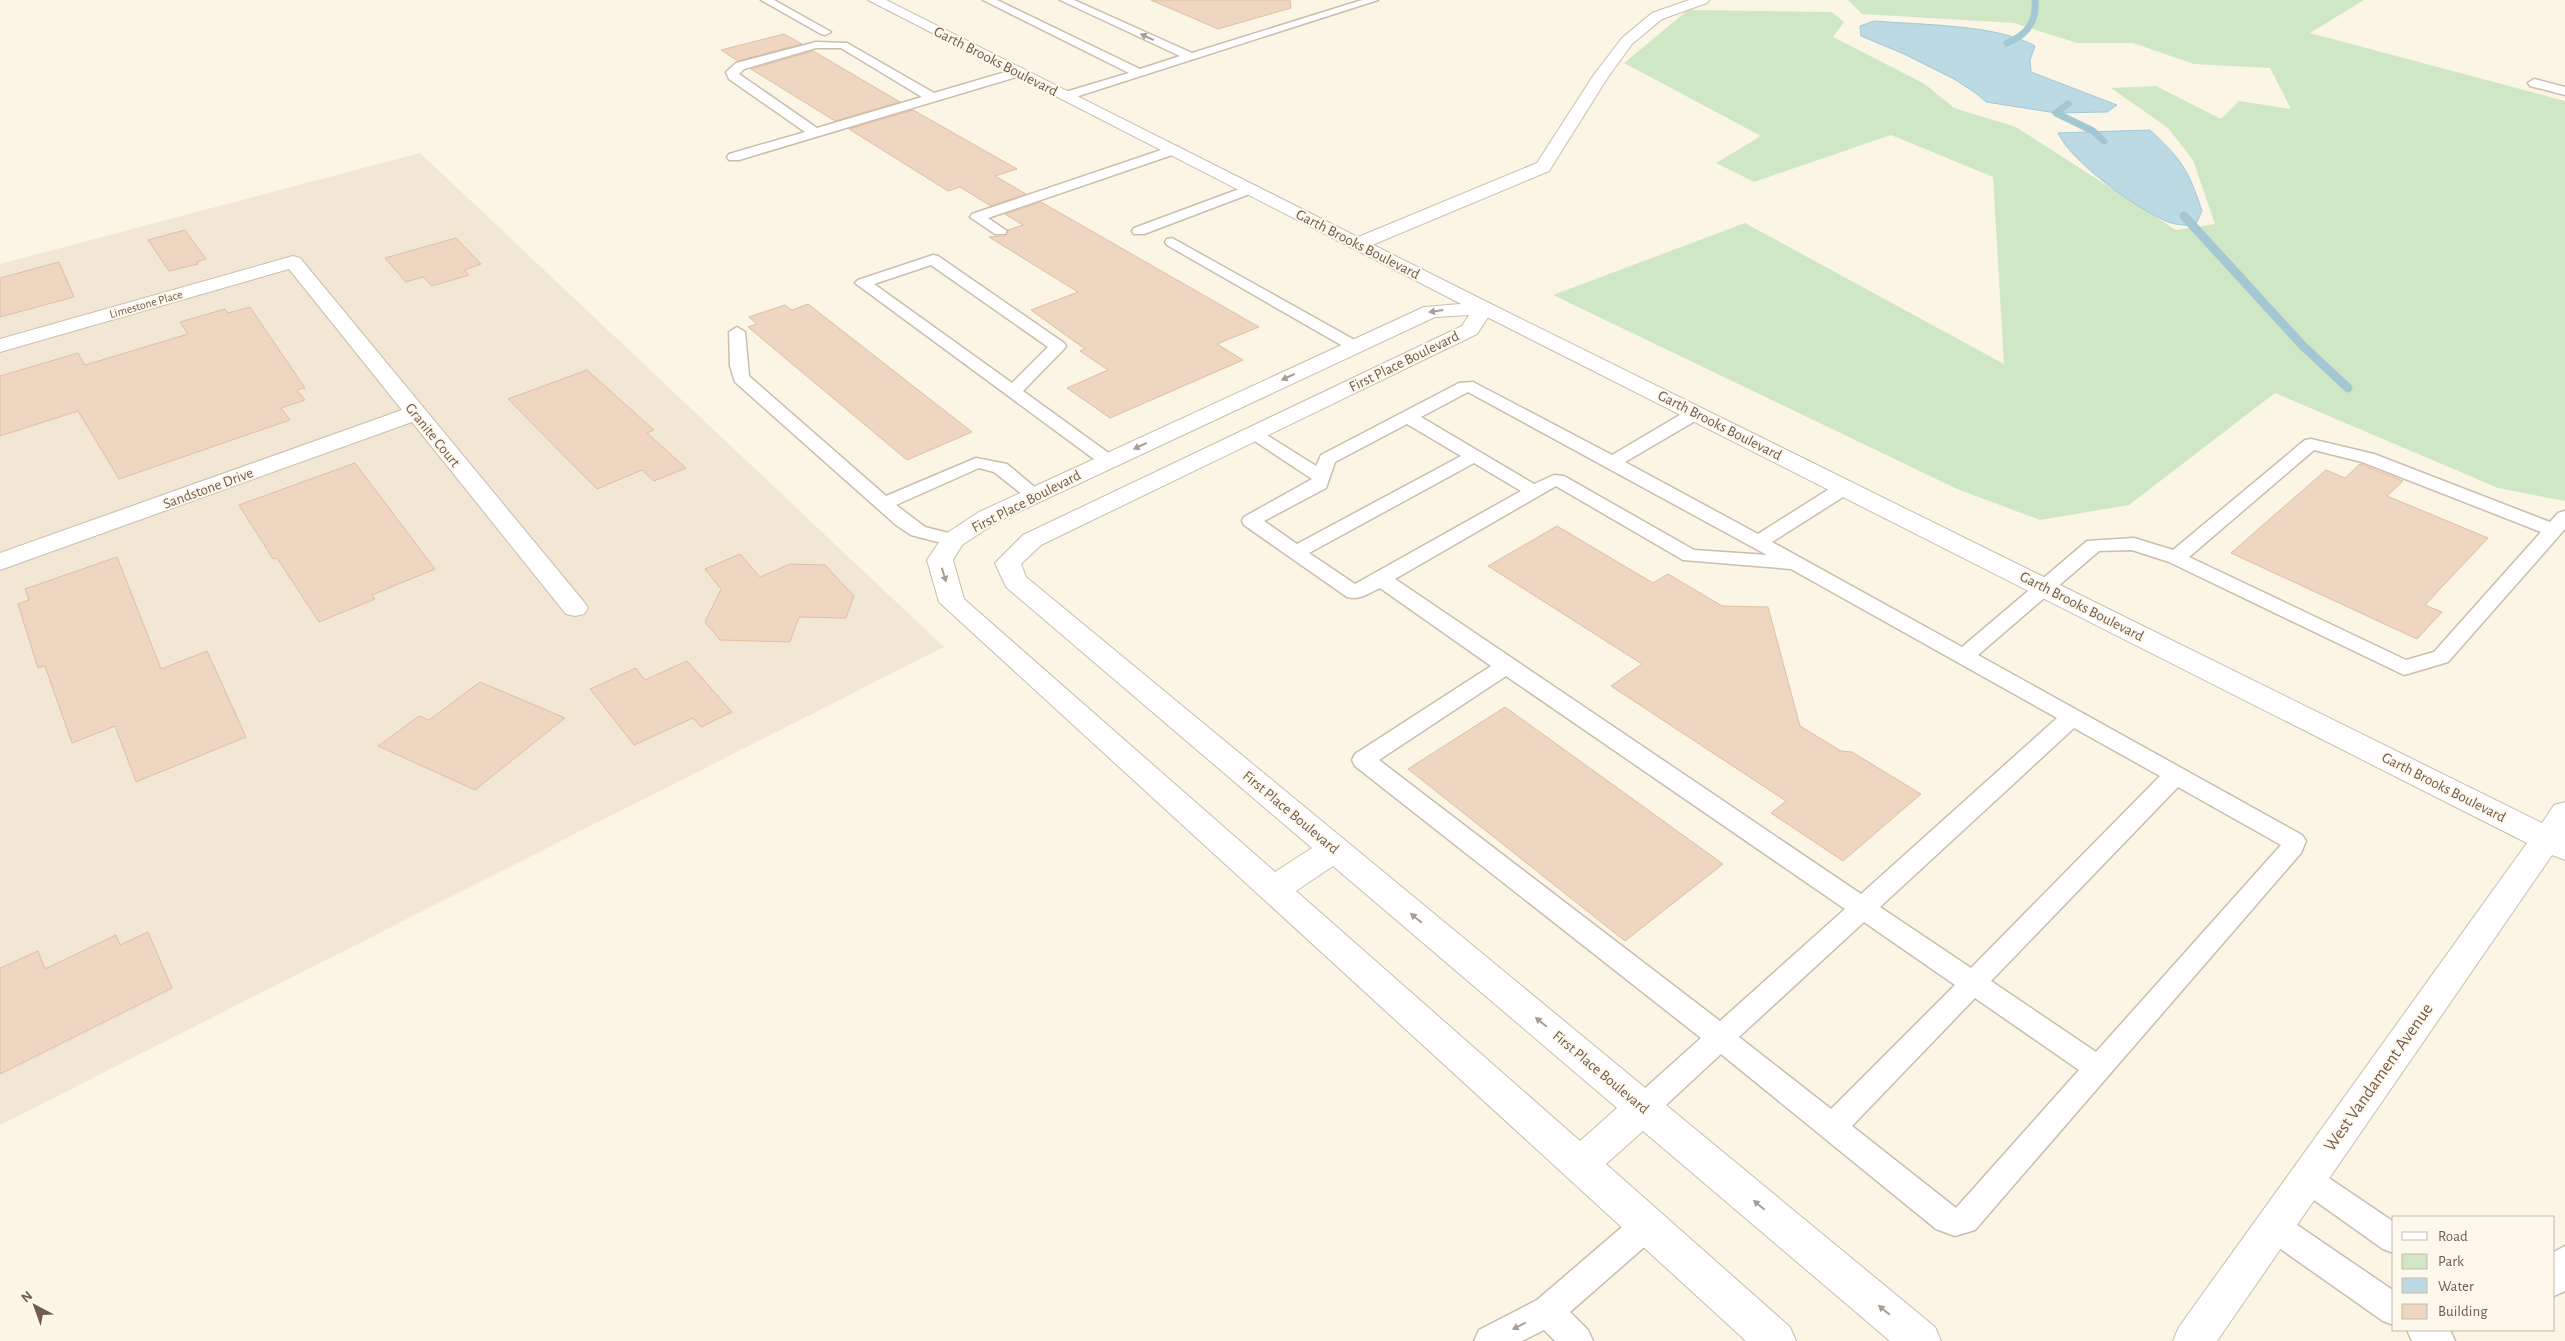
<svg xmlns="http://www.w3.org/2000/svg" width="2565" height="1341" viewBox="0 0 2565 1341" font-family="'Alegreya Sans',sans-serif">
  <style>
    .residential { fill: #f2e7d5 }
    .green { fill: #d0e7c6 }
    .water { fill: #bcdae3; stroke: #a3c8d4 }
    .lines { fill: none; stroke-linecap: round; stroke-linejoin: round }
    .stream-far1 { stroke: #a3c8d4; stroke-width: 7 }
    .stream { stroke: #a3c8d4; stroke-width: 9 }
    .building { fill: #eed6c0; stroke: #dfbfa2 }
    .service-casing { stroke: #ccbdad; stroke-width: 3 }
    .minor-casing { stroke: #ccbdad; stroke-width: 2 }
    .tertiary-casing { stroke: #ccbdad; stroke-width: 2 }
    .service { fill: #fff; fill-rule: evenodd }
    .minor { fill: #fff; fill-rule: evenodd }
    .tertiary { fill: #fff; fill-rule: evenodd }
    .oneway { fill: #aa9e94 }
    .labels { text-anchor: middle; stroke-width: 4; stroke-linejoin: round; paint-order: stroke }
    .far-street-label { font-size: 12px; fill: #725d4d; stroke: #fef8ec }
    .street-label { font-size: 15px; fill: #725d4d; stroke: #fef8ec }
    .near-street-label { font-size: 18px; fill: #725d4d; stroke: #fef8ec }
  </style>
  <rect width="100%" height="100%" fill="#fbf5e6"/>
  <path class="residential" d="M420 153 944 647 0 1125V264Z"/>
  <path class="green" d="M1848 0H2364L2310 33 2565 101V501L2498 488 2275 393 2129 505 2040 520 1957 489 1553 295 1745 223 2004 364 1993 177 1891 135 1754 182 1716 163 1761 136 1624 63 1688 10 1832 12 1844 22 1833 37 1925 84 1954 108 2016 127 2176 230 2215 224 2193 160 2168 128 2111 88 2156 86 2221 119 2239 101 2291 109 2270 68 2194 64 2133 43H2077L2014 23 1862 14Z"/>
  <path class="water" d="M1874 21C1919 25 1997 24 2035 46L2030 60 2031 72 2117 105 2107 112 2056 113 1986 102 1977 94 1954 79 1904 54 1861 36 1860 26Z
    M2150 130C2182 160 2188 169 2202 211L2195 226C2186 225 2176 225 2168 222 2137 209 2072 163 2058 133Z"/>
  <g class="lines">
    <path class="stream-far1" d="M2007 43C2027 35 2037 22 2035 0
      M2068 104 2056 113 2093 131 2104 141"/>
    <path class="stream" d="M2184 216 2303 346 2348 388"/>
  </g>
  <path class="building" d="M1151 0H1290L1291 8 1218 29Z
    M784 34 802 44 738 61 721 50Z
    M813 51 900 102 835 121 751 69Z
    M913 110 1017 169 995 176 1026 194 991 206 960 187 948 191 849 129Z
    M1041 202 1259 327 1217 344 1243 360 1110 418 1067 388 1108 370 1080 351 1085 349 1031 310 1078 292 989 237 1005 236 1008 230 1023 225 1005 214Z
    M185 230 206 259 197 262 198 264 169 271 148 240Z
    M456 238 481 264 464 270 469 275 432 286 423 277 406 282 385 258Z
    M59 262 74 297 0 317V278Z
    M808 304 972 432 907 460 748 327 757 324 749 317 785 305 792 310Z
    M250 307 305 388 297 390 305 400 281 408 290 420 119 479 78 411 0 436V376L78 353 85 365 188 334 180 322 225 309 228 313Z
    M587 370 654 430 647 433 686 468 654 481 642 470 597 489 508 399Z
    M355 463 435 569 372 595 375 599 319 622 277 558 273 559 239 505Z
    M2360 464 2403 481 2387 496 2488 538 2425 605 2442 612 2417 639 2231 553 2326 470 2345 478Z
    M1557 526 1653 583 1668 574 1722 606 1768 607 1800 726 1841 751 1852 752 1921 794 1843 861 1771 813 1786 801 1611 686 1642 664 1488 566Z
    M740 554 760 577 790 564 825 565 854 596 846 618 799 617 790 642 720 640 705 622 721 589 705 569Z
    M117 557 161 669 207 651 246 737 136 782 115 726 72 743 45 666 38 668 18 604 29 600 25 589Z
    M687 661 732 712 701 727 693 718 634 745 590 689 636 668 645 680Z
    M480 682 565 718 475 790 378 746 419 716 429 720Z
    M1505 707 1723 864 1625 941 1408 769Z
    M148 932 172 988 0 1074V968L38 951 45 969 116 935 120 945Z"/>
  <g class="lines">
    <defs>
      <path id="service" d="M761 0H774L831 32 825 35 821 34Z
        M983 0H997L1140 69 1180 56 1060 0H1074L1192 53 1362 0H1378L1066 100 1060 96 1062 93 1129 73Z
        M816 42 847 43 934 93 1019 68 1025 72 1023 75 739 160H729L727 157 729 154 805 132 729 79 726 72 736 63ZM816 48H841L922 97 817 128 739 74 744 69Z
        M2534 79 2565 87V95L2530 86 2528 83Z
        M1173 146 1178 147 1180 150 1178 153 988 218 1007 231 1005 234H995L970 217 972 214Z
        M1250 185 1257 189 1255 192 1144 234H1134L1132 231 1134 228Z
        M1172 238 1360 343 1362 346 1360 349H1348L1167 245 1165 242 1167 239Z
        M933 255 938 256 1064 343 1066 346 1064 349 1023 391 1114 457 1117 461 1114 465H1102L855 283 858 280ZM931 265 1048 347 1012 383 874 284Z
        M737 327 745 332 749 376 886 496 976 458 1007 464 1044 495 1042 499H1028L994 472 979 468 896 505 925 527 960 536 963 540 960 544 953 546 911 535 896 525 735 382 730 366 729 332Z
        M1473 382 1612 455 1690 409H1702L1705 413 1702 417 1625 462 1758 534 1837 484H1851L1853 488 1851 492 1772 542 1962 647 2087 541 2134 538 2173 550 2305 440 2311 439 2374 454 2550 522 2558 513 2565 511V529L2448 662 2404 675 2169 562 2132 550 2099 551 1978 655 2302 835 2306 841 2301 853 1975 1230 1955 1236 1936 1229 1721 1054 1653 1117 1643 1120 1633 1117 1629 1108 1633 1099 1701 1038 1355 766 1352 760 1355 754 1491 666 1380 588C1369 593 1359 601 1347 597L1244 525 1242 521 1244 517 1312 479 1244 434 1247 430H1259L1316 466 1321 455 1459 383ZM1468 392 1767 555 1694 550 1564 476 1554 475 1534 484 1421 417ZM1407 424 1461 456 1297 544 1264 521 1326 488 1335 462ZM2314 450 2362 462 2541 532 2434 652 2406 660 2189 557ZM1474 463 1521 491 1355 584 1309 553ZM1556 486 1683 560 1791 569 2057 718 1861 894 1395 579ZM1506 676 1845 909 1720 1021 1379 760ZM2074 728 2160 776 1971 968 1880 907ZM2178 787 2281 845 2096 1052 1991 981ZM1864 922 1955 985 1831 1109 1739 1037ZM1975 998 2079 1070 1956 1208 1852 1126Z
        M2307 1166 2317 1170 2394 1222V1253L2383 1249 2297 1188 2292 1179 2297 1170Z
        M1647 1211 1658 1215 1662 1225 1658 1235 1570 1312 1588 1330 1593 1341H1555L1544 1330 1522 1341H1474L1479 1330 1537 1300 1636 1215Z
        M2273 1212 2284 1216 2394 1291V1325L2383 1321 2262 1236 2258 1226 2262 1216Z
        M2565 1246V1291L2554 1296V1252Z
        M2407 1330H2450L2455 1341H2412Z"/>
      <path id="minor" d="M1689 0H1709L1707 3 1662 19 1632 44 1608 77 1549 171 1365 248H1351L1349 244 1351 240 1537 163 1593 76 1622 38 1652 13Z
        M293 256 300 258 584 602 588 608 584 614 575 616 566 614 412 422 0 570V553L402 410 289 269 0 352V339Z
        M1484 302 1491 304 1494 308 1477 334 1041 545 1021 564 1026 577 1935 1327 1941 1341H1890L1643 1131 1606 1164 1790 1327 1796 1341H1746L939 602 927 560 944 535 979 512 1424 307ZM1469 315 1462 326 1023 535 995 563 1006 587 1312 848 1275 872 964 599 953 560 962 545 997 522 1435 317ZM1333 866 1617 1108 1580 1141 1296 891Z"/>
      <path id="tertiary" d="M868 0H886L1491 304 2542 823 2554 805 2565 802V860L2552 855 2217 1341H2173L2179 1327 2527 843 1477 312Z"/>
    </defs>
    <use href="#service" class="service-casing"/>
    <use href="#minor" class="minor-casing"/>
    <use href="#tertiary" class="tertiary-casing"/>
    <use href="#service" class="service"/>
    <use href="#minor" class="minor"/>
    <use href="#tertiary" class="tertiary"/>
  </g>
  <defs><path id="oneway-solid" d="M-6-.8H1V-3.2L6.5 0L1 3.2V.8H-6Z" transform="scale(1.25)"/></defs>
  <g class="oneway">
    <use href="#oneway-solid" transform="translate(1147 37) rotate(-155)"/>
    <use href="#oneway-solid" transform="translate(1436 311) rotate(172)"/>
    <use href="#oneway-solid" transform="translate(1288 377) rotate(155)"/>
    <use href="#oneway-solid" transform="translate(1140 446) rotate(155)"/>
    <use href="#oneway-solid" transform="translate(944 575) rotate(73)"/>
    <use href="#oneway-solid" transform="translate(1416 918) rotate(-140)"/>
    <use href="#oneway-solid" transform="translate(1541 1022) rotate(-140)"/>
    <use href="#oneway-solid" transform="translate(1759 1205) rotate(-140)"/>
    <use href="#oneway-solid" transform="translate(1884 1310) rotate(-140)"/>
    <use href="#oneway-solid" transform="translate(1519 1326) rotate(153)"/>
  </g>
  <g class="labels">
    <g class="far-street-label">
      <text transform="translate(146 304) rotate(-16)" y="4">Limestone Place</text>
    </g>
    <g class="street-label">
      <text transform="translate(996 61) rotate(27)" y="5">Garth Brooks Boulevard</text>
      <text transform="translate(1358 244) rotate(27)" y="5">Garth Brooks Boulevard</text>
      <text transform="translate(1404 361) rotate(-26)" y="5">First Place Boulevard</text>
      <text transform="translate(1720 425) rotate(27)" y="5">Garth Brooks Boulevard</text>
      <text transform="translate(433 435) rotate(51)" y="5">Granite Court</text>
      <text transform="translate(208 488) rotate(-20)" y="5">Sandstone Drive</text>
      <text transform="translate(1026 501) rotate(-27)" y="5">First Place Boulevard</text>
      <text transform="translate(2082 606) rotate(27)" y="5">Garth Brooks Boulevard</text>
      <text transform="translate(2444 787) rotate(27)" y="5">Garth Brooks Boulevard</text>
      <text transform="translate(1291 812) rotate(40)" y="5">First Place Boulevard</text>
      <text transform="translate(1601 1072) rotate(40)" y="5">First Place Boulevard</text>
    </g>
    <g class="near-street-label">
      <text transform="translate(2378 1077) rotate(-55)" y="6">West Vandament Avenue</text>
    </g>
  </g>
  <rect x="2392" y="1216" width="162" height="115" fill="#fef8ec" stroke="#c6baac"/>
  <rect x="2402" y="1232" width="25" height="8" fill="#ffffff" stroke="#c6baac"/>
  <text x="2438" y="1241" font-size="15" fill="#725d4d">Road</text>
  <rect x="2402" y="1254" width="25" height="15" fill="#d0e7c6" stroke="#c6baac"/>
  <text x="2438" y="1266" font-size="15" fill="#725d4d">Park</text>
  <rect x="2402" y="1278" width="25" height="15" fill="#bcdae3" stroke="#c6baac"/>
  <text x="2438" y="1291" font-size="15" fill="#725d4d">Water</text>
  <rect x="2402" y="1304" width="25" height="15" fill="#eed6c0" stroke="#c6baac"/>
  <text x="2438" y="1316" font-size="15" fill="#725d4d">Building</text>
  <g transform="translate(35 1306) rotate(319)" stroke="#fef8ec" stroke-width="4" paint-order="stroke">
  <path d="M0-4L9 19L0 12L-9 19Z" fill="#725d4d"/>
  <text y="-8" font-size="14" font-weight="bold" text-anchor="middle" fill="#725d4d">N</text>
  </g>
</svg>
